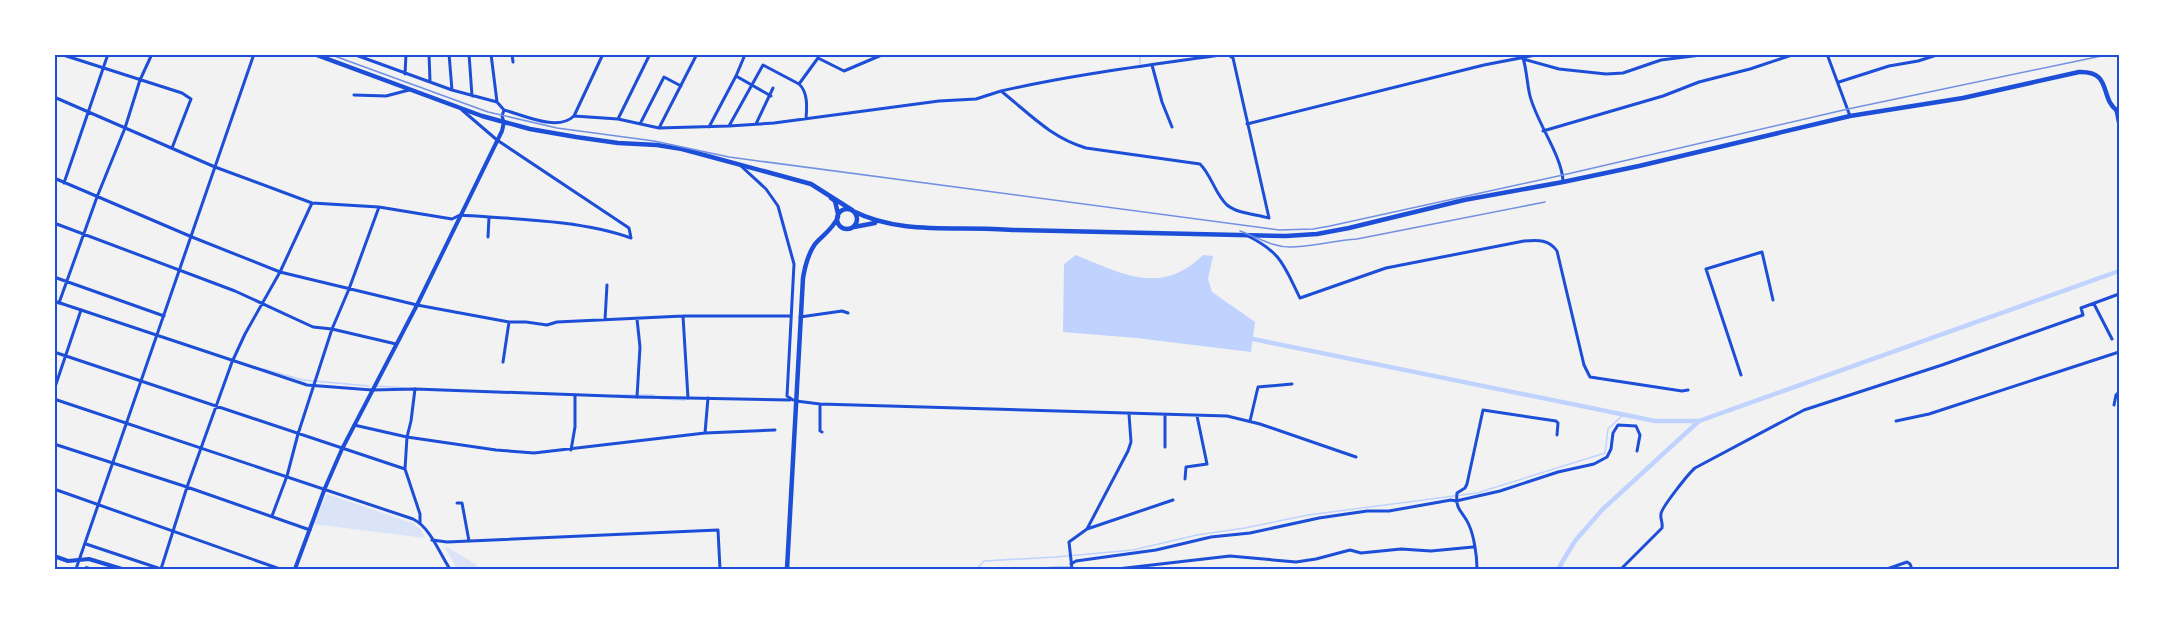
<svg xmlns="http://www.w3.org/2000/svg" width="2173" height="623" viewBox="0 0 2173 623" font-family="'IBM Plex Sans',sans-serif">
  <style>
    .green { fill: #dbe4f7 }
    .water { fill: #bfd3fe }
    .lines { fill: none; stroke-linecap: round; stroke-linejoin: round }
    .stream { stroke: #bfd3fe; stroke-width: 1.5 }
    .canal { stroke: #bfd3fe; stroke-width: 4.5 }
    .pedestrian { stroke: #1d4ed8; stroke-width: 2 }
    .minor { stroke: #1d4ed8; stroke-width: 3 }
    .tertiary { stroke: #1d4ed8; stroke-width: 3 }
    .secondary { stroke: #1d4ed8; stroke-width: 4 }
    .primary { stroke: #1d4ed8; stroke-width: 4.5 }
    .rail { stroke: #7290e2; stroke-width: 1.5 }
    .neatline { fill: none; stroke: #1d4ed8; stroke-width: 2 }
  </style>
  <rect width="100%" height="100%" fill="#f2f2f2"/>
  <path class="green" d="M327 494 413 523 421 530 425 538 312 524Z
    M447 547 477 565 475 569H457L445 548Z"/>
  <path class="water" d="M1076 255C1122 274 1162 296 1203 255L1213 256 1208 279 1212 292 1255 322 1251 352 1136 338 1063 332 1064 264Z"/>
  <g class="lines">
    <path class="stream" d="M1130 54 1140 57V64
      M263 369 303 380 369 386
      M377 386 406 388
      M615 395H654
      M661 399 685 400
      M977 569 984 561 1056 557 1133 550 1197 535 1245 528 1308 515 1477 493 1605 453 1608 429 1624 414"/>
    <path class="canal" d="M1253 339 1655 421H1699L2119 271
      M1558 569 1575 541 1602 510 1699 421"/>
    <path class="pedestrian" d="M86 567 93 569"/>
    <path class="minor" d="M60 54 182 93 191 99 172 148
      M353 54 452 90 497 102 504 110
      M429 54 430 81
      M449 54 452 90
      M469 54 472 96
      M491 54 497 102
      M512 54 513 62
      M1827 54 1850 116
      M491 55 504 54
      M1523 58C1527 71 1527 84 1530 96 1537 123 1562 156 1563 181
      M1523 59 1559 69 1606 74 1623 73 1661 60 1709 54
      M1152 65 1162 102 1172 127
      M405 74 406 54
      M736 76 771 96
      M1839 82 1889 66 1918 61 1940 54
      M354 95 386 96 409 90
      M54 97 215 167 312 203 379 207 452 219 460 215C514 219 581 220 631 238
      M462 110 497 140 629 228 631 238
      M2116 111 2119 126
      M574 116 603 54
      M618 119 650 54
      M806 119C807 107 808 92 799 84L818 58 844 71 884 54
      M504 122 502 116 504 110C524 115 557 132 574 116L618 119 659 128 729 126 774 123 939 101 976 99 1001 91C1030 114 1050 137 1086 148L1200 164C1212 176 1215 194 1227 205 1238 214 1256 214 1269 218L1233 58 1227 54C1151 65 1075 74 1001 91
      M640 124 664 77 681 86
      M756 124 773 88
      M1247 124 1484 65 1541 54
      M729 126 763 65 799 84
      M709 127 736 76 744 57 743 54
      M659 128 697 54
      M1543 131 1663 96 1699 82 1750 69 1795 54
      M741 166 766 189 778 206 794 264 787 396 793 400
      M54 178 192 237 280 272 417 305 509 322H526L547 325 557 322 683 316H790
      M64 183 108 54
      M54 223 235 291 313 327 332 329 396 344
      M1248 236C1282 253 1284 266 1300 298L1386 268 1524 241C1538 240 1549 239 1557 251L1584 365 1590 377 1682 391 1688 390
      M488 237 489 217
      M54 277 164 316
      M59 303 97 197 125 128 140 80 152 54
      M2094 304 2112 339
      M683 316 688 398
      M800 317 842 311 848 313
      M637 319 640 347 637 397
      M605 320 607 285
      M54 352 405 469
      M503 362 509 322
      M1741 375 1706 269 1762 252 1773 300
      M415 389 411 421 407 437 405 469 420 514V523
      M54 390 81 310
      M796 401 820 404 1227 416 1260 424 1356 457
      M820 404V431L822 432
      M2114 405 2116 395 2119 392
      M1165 415V447
      M1250 421 1258 387 1292 384
      M1896 421 1929 414 2119 352
      M354 425 407 437 496 450 534 453 705 433 775 430
      M705 433 708 398
      M54 444 187 487 310 530
      M571 450 575 427V395
      M1185 479 1186 467 1207 464 1197 416
      M457 503H462L469 541
      M272 516 287 476 298 434 332 329 349 289 379 207
      M1087 529 1173 500
      M432 540 447 542 718 530 720 569
      M86 544 161 569 187 487 232 362 245 334 280 272 312 203
      M1071 564 1076 561 1156 550 1211 537 1250 533 1319 518 1367 511H1389L1451 500 1456 501 1500 491 1558 472 1594 464 1607 457 1611 449 1613 433 1618 425 1636 426 1640 435 1637 451
      M1015 569 1072 568
      M1072 569 1069 542 1087 529 1128 451 1131 442 1129 414
      M1117 569 1230 556 1296 562 1316 559 1350 550 1361 553 1401 549 1431 551 1473 547
      M1477 569C1477 556 1474 536 1469 525 1463 511 1455 511 1457 493L1465 488 1467 484 1483 410 1556 421 1558 423 1557 435
      M1621 569 1662 528C1663 522 1660 519 1661 514 1661 508 1689 473 1695 468L1804 410 1942 365 2083 315 2081 308 2119 294
      M1887 569 1907 562 1910 564 1912 569"/>
    <path class="tertiary" d="M54 301 307 385 372 390 415 389 637 397 790 400
      M54 399 413 519C431 528 439 553 450 569
      M54 489 280 569
      M76 569 254 54"/>
    <path class="secondary" d="M54 556 68 561 89 559 122 569
      M295 569 325 488 342 449 417 305 502 131 504 122"/>
    <path class="primary" d="M314 54 482 116 530 129 576 137 618 143 657 145 682 149 811 184 852 210
      M831 198 835 201 838 214
      M837 219a10 10 0 1 1 20 0a10 10 0 1 1-20 0Z
      M853 211C902 236 960 225 1013 230L1286 236 1317 234 1349 228 1464 200 1563 182 1639 166 1850 116 1963 98 2079 72C2114 71 2098 99 2119 112
      M854 227 875 223
      M787 569 803 278C805 266 808 254 815 244 823 235 833 229 838 217"/>
    <path class="rail" d="M329 54 488 112 557 128 654 141 729 157 1279 230 1313 229 1330 226 1563 175 1848 109 2111 54
      M1240 231C1257 237 1272 247 1290 247 1312 247 1335 240 1357 239L1545 202"/>
  </g>
  <rect width="2173" height="623" fill="none" stroke="#ffffff" stroke-width="111"/>
  <rect x="56" y="56" width="2062" height="512" class="neatline"/>
</svg>
